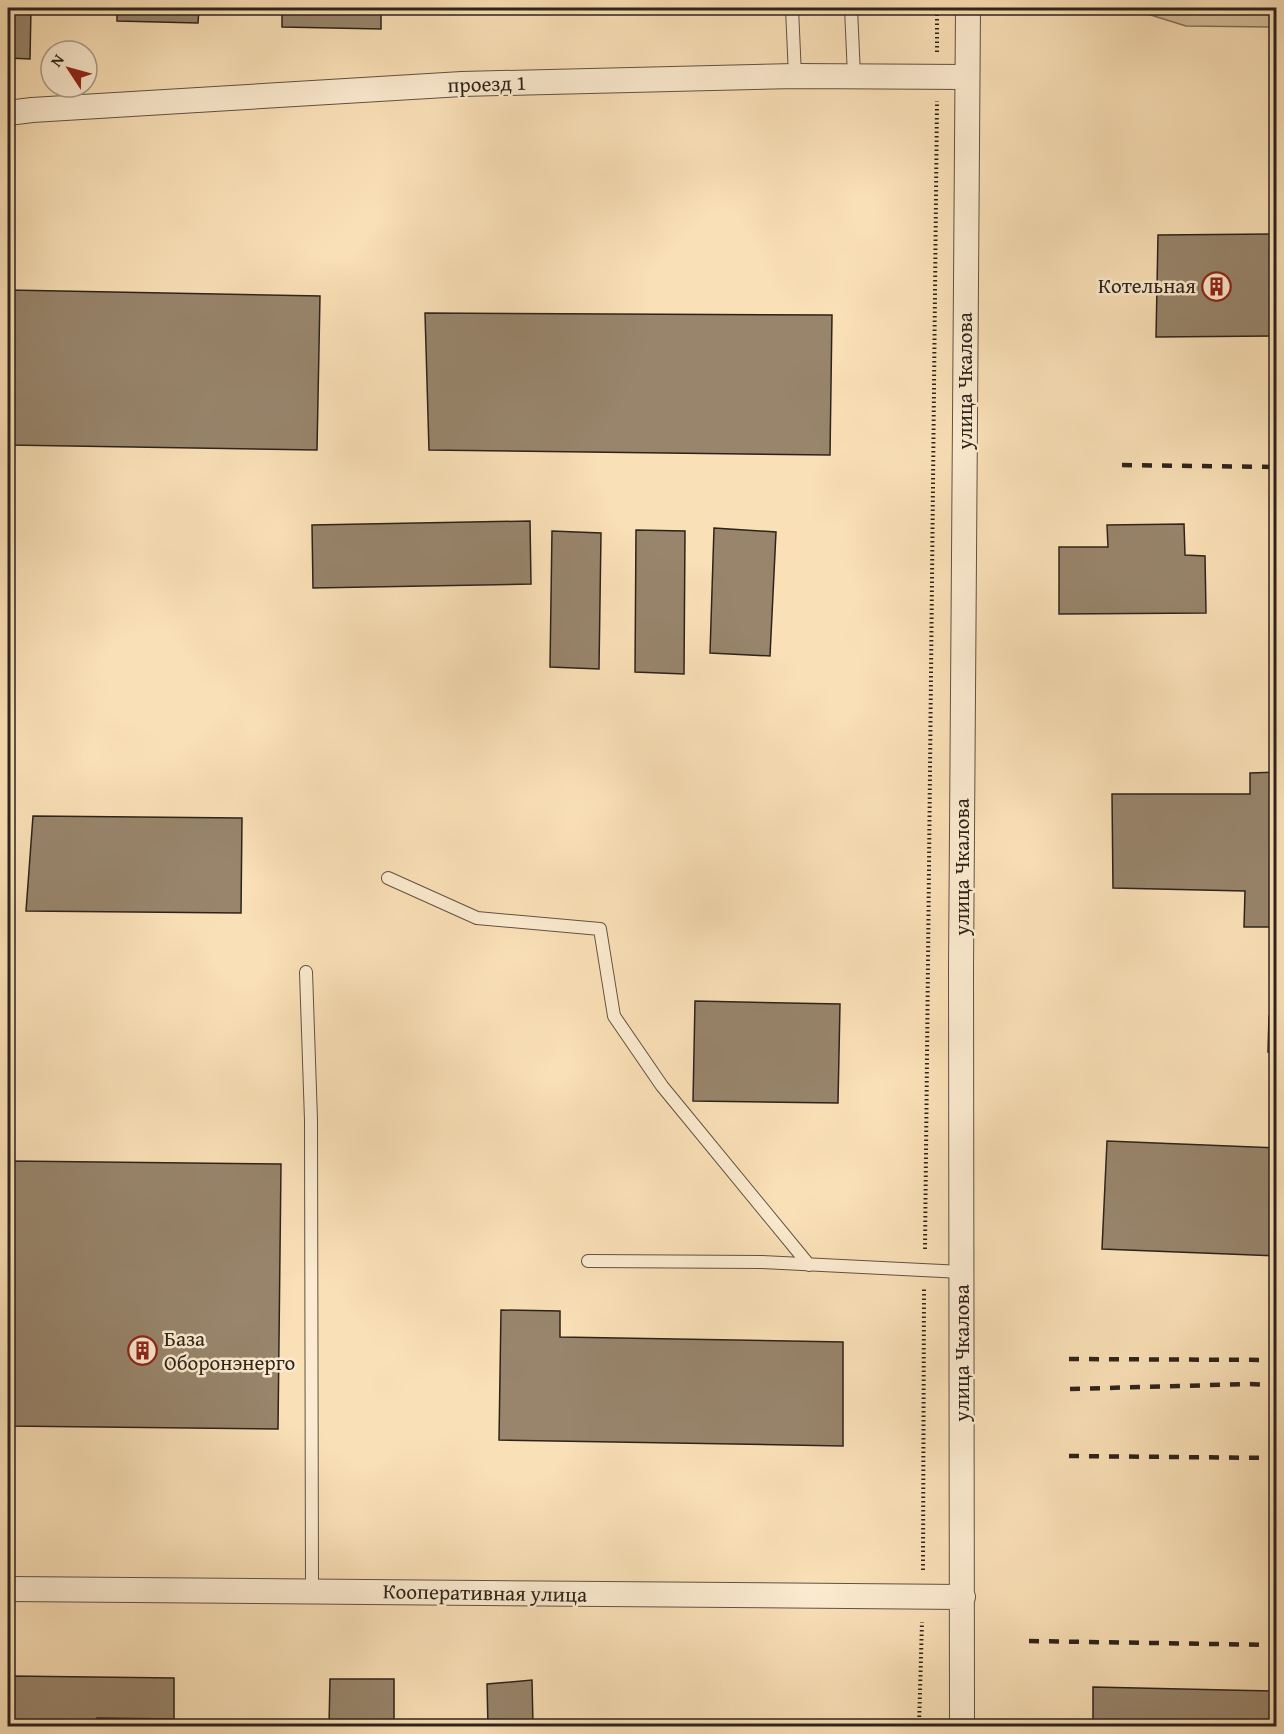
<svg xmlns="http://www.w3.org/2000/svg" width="1284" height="1734" viewBox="0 0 1284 1734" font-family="'Gentium Book Plus',serif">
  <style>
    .green { fill: #d7c09c; stroke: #82725c; stroke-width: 1.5 }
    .building { fill: #98856c; stroke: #2d231b; stroke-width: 1.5 }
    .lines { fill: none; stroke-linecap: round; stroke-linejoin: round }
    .lane-casing { stroke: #605242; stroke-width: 14 }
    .street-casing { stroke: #605242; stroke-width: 26 }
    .path { stroke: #2d231b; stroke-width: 4; stroke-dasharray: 1.5 3; stroke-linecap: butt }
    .lane { stroke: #fcebd0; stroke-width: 12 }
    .street { stroke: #fcebd0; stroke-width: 24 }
    .rail { stroke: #2d231b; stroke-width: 4.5; stroke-dasharray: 10 10; stroke-linecap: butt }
    .labels { text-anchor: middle; stroke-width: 5; stroke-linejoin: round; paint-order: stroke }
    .street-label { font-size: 21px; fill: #2d231b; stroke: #fcebd0 }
    .poi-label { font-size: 21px; fill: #2d231b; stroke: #fcebd0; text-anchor: end }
  </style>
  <rect width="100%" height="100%" fill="#fae0b7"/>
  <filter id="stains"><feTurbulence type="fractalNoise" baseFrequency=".00333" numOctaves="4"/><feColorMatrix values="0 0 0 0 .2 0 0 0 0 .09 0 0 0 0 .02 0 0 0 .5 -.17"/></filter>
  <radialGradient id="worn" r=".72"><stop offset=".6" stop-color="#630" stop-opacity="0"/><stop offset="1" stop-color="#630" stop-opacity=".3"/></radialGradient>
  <path class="green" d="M1128 8H1276V27L1186 26Z"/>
  <path class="building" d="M8 8H31L30 59 8 58Z
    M117 8H199L198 23 117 21Z
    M282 8H381V29L282 27Z
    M1276 234V336L1156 337 1158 235Z
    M8 290 320 296 317 450 8 445Z
    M425 313 832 315 830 455 429 450Z
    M530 521 531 584 313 588 312 525Z
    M1184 524 1185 555 1205 556 1206 613 1059 614V547H1108L1107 525Z
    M714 528 776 532 770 656 710 653Z
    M636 530 685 531 684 674 635 672Z
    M552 531 601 533 599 669 550 667Z
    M1276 772V927H1244L1245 891 1113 888 1112 794H1250V773Z
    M33 816 242 818 241 913 26 911Z
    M695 1001 840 1004 838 1103 693 1101Z
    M1269 1016H1276V1052H1268Z
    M1107 1141 1276 1148V1256L1102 1249Z
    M10 1161 281 1164 278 1429 8 1426Z
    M501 1310 560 1311V1337L843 1342V1446L499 1440Z
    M10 1676 174 1678V1719L97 1718 96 1726H9Z
    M330 1679H394V1726H329Z
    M532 1680 533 1726H488L487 1684Z
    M1093 1687 1276 1691V1726H1093Z"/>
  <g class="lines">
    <defs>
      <path id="lane" d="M792 8 795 76
        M851 8 854 76
        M388 878 477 918 600 929 614 1016 662 1086 809 1265
        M306 972 311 1120 312 1591
        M588 1261 762 1262 962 1272"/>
      <path id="street" d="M8 113 32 110 462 84 795 76 967 77
        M8 1589 963 1597
        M962 1726 961 968 968 8"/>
    </defs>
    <use href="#lane" class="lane-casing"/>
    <use href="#street" class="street-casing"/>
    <path class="path" d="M937 52V8
      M925 1249 937 101
      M923 1570 924 1289
      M919 1726 922 1622"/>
    <use href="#lane" class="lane"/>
    <use href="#street" class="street"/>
    <path class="rail" d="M1122 465 1276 467
      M1069 1359 1276 1360
      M1070 1389 1250 1384 1276 1385
      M1069 1456 1276 1458
      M1029 1641 1276 1645"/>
  </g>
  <defs>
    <symbol id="building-ring" viewBox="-11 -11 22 22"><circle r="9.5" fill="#fcebd0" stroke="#8f2418" stroke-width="1.5"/><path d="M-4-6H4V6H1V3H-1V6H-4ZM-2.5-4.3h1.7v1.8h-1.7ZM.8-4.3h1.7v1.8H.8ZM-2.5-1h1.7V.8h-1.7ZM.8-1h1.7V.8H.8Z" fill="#8f2418"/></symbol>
  </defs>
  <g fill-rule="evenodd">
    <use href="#building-ring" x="1200" y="270" width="33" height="33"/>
    <use href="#building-ring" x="126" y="1334" width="33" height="33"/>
  </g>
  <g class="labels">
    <g class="street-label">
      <text transform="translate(487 84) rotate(-2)" y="7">проезд 1</text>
      <text transform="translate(965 381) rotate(-90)" y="7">улица Чкалова</text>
      <text transform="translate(962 867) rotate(-90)" y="7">улица Чкалова</text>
      <text transform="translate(962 1353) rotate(-90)" y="7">улица Чкалова</text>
      <text transform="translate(485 1593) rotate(1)" y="7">Кооперативная улица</text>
    </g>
    <g class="poi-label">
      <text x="1196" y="293">Котельная</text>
      <text x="164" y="1346" text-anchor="start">База<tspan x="164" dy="24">Оборонэнерго</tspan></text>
    </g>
  </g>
  <rect width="1284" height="1734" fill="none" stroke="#fae0b7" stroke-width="30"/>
  <rect x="9" y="9" width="1266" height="1716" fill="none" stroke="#2d231b" stroke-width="3"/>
  <rect x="15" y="15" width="1254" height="1704" fill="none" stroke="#2d231b" stroke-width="1.5"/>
  <g transform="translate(69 69) rotate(306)"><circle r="28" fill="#fcebd0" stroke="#a99b88" stroke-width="1.5"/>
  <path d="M0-4.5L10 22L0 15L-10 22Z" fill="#8f2418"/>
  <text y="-9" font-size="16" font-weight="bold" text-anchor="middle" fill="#2d231b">N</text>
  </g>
  <rect width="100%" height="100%" filter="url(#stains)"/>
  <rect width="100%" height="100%" fill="url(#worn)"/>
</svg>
